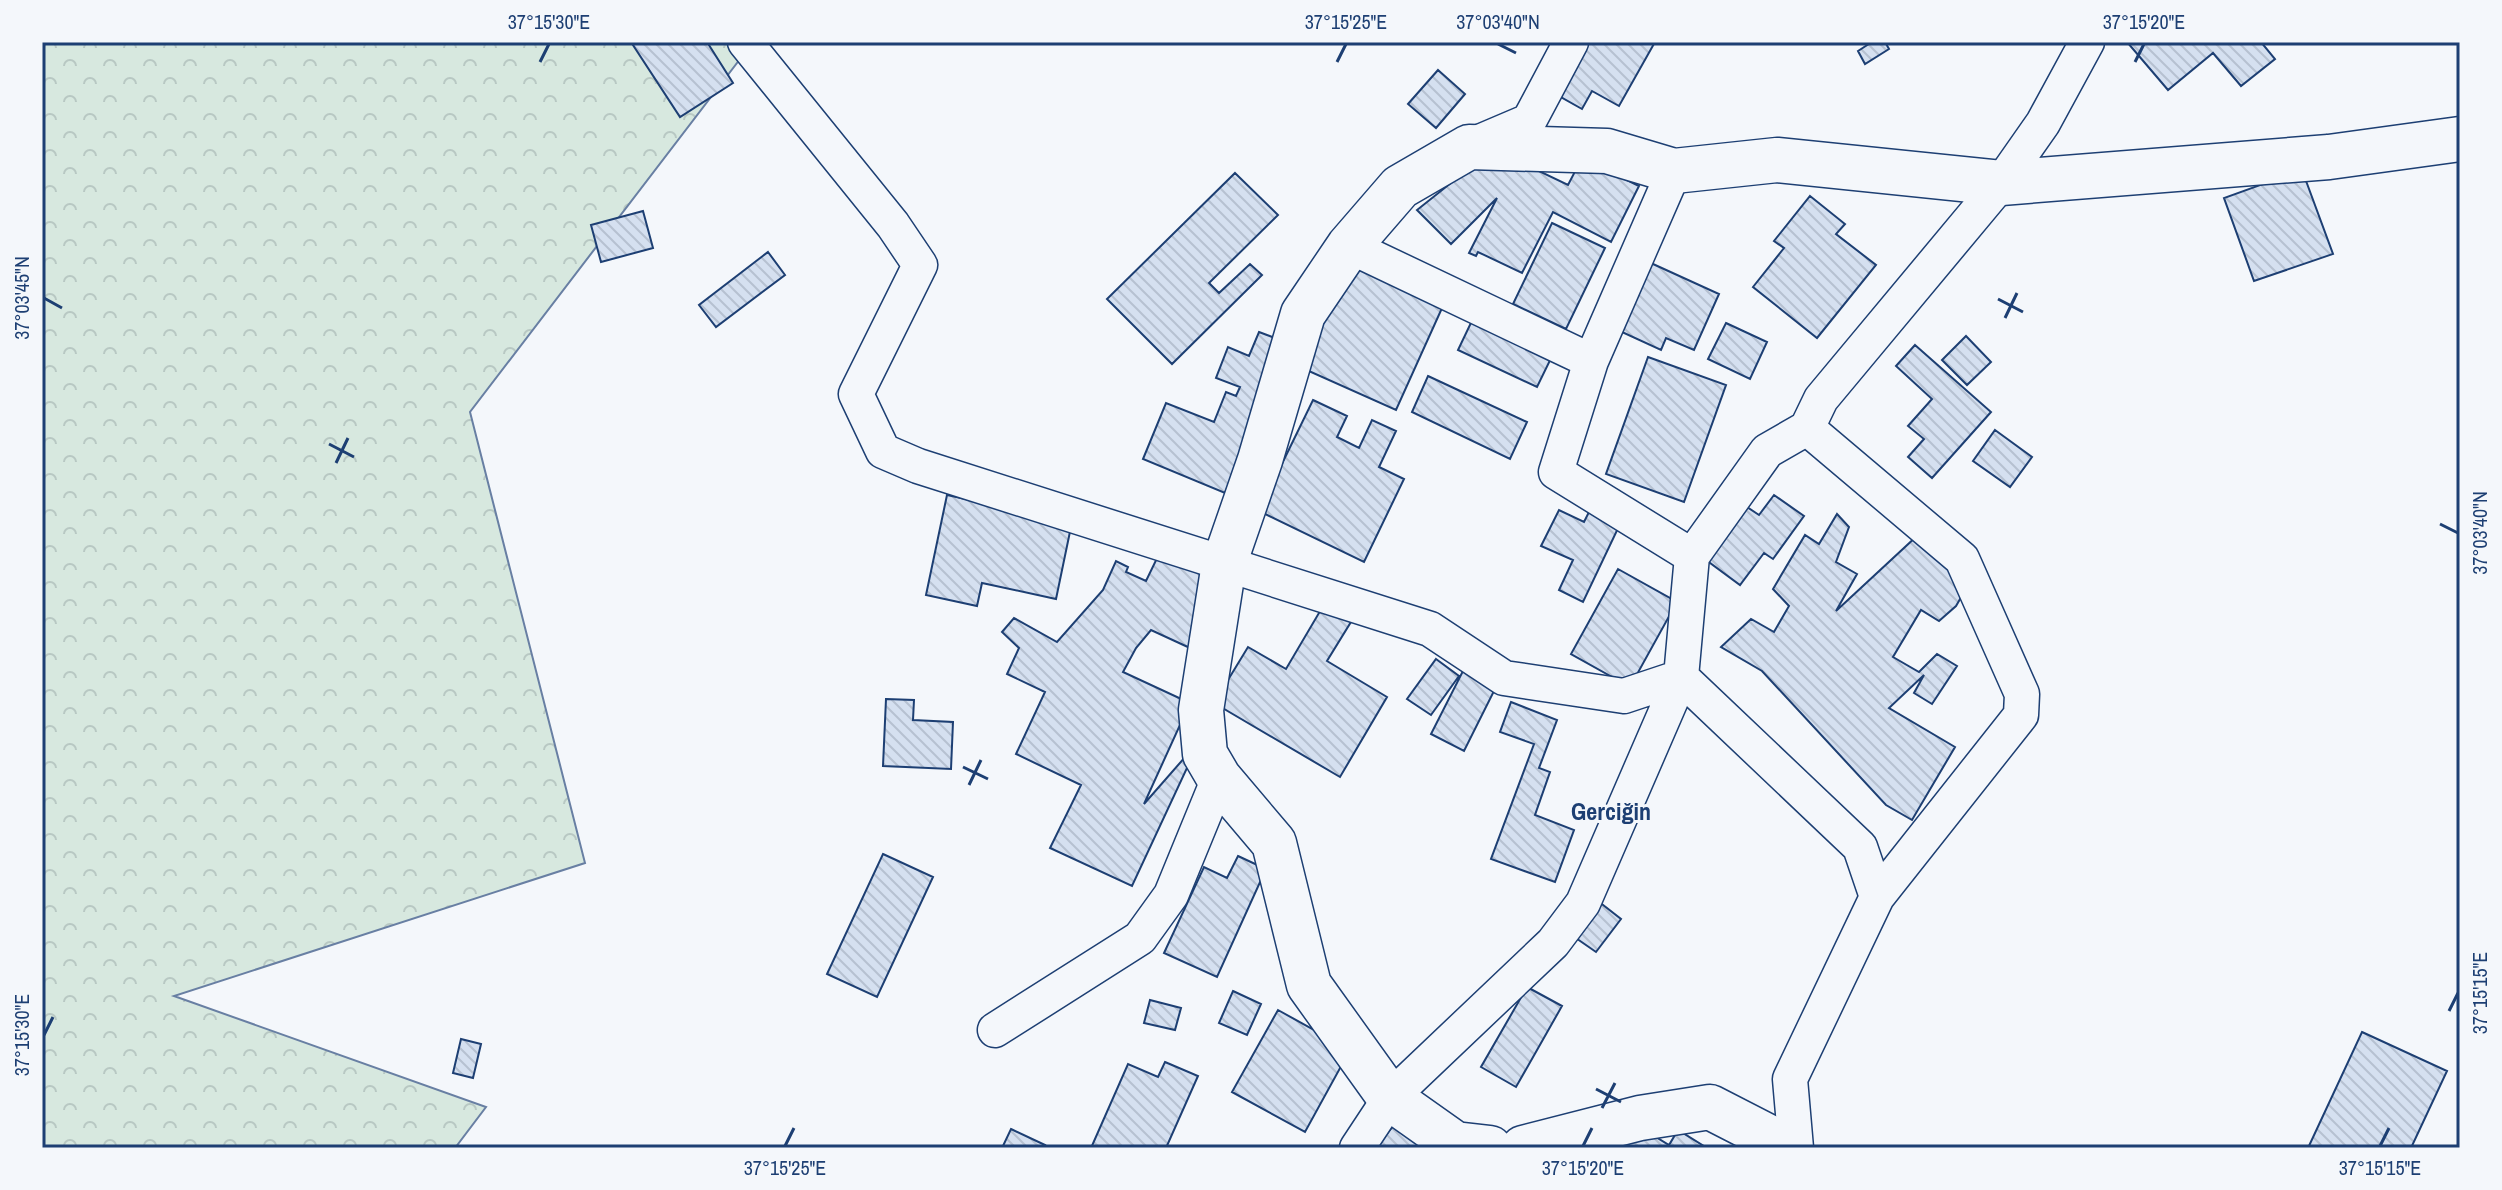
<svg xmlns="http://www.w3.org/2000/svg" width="2502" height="1190" viewBox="0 0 2502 1190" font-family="'Archivo Narrow',sans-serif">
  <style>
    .forest { fill: url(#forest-crowns); stroke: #687fa3; stroke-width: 2 }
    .building { fill: url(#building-back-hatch); stroke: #1d3f73; stroke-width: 2 }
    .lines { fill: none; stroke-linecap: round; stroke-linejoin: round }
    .minor-casing { stroke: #1d3f73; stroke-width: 37 }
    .tertiary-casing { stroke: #1d3f73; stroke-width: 47 }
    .minor { stroke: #f4f7fb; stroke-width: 34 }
    .tertiary { stroke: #f4f7fb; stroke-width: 44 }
    .ticks { fill: none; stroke: #1d3f73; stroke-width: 3 }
    .labels { text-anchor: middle; stroke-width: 6; stroke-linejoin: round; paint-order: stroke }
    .quarter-label { font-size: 24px; font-weight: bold; fill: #1d3f73; stroke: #f4f7fb }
    .neatline { fill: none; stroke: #1d3f73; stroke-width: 3 }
    .ticks-label { font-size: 20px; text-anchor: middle; fill: #1d3f73 }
  </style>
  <defs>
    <pattern id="forest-crowns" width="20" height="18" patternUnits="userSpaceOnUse" patternTransform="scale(2)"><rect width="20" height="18" fill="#d7e8df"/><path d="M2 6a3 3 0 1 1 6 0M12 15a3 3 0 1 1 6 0" fill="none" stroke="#b8c8c3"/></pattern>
    <pattern id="building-back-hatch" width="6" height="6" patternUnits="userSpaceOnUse" patternTransform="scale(2)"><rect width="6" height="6" fill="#d5e0f0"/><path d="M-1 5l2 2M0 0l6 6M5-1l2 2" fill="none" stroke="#b6c1d1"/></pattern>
  </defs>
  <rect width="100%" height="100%" fill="#f4f7fb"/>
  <path class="forest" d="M42 42H753L470 412 585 863 174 996 486 1107 455 1148H42Z"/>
  <path class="building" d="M631 42H707L733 83 680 117Z
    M1580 42H1655L1619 106 1592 91 1582 109 1552 92Z
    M1872 42H1885L1889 49 1865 64 1858 51Z
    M2127 42H2261L2275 59 2241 86 2213 53 2168 90Z
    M1438 70 1465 94 1436 128 1408 104Z
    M1486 155 1520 162 1568 185 1582 158 1639 186 1611 242 1553 212 1522 273 1478 252 1476 256 1469 253 1497 198 1451 244 1417 210Z
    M2302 170 2333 254 2254 281 2224 198Z
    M1235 173 1278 215 1209 283 1219 293 1250 264 1262 275 1172 364 1107 299Z
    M1810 196 1845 224 1836 234 1876 265 1817 338 1753 287 1784 248 1774 241Z
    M643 211 653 248 601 262 591 225Z
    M1552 223 1605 248 1566 329 1513 304Z
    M768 252 785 275 716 327 699 305Z
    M1642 259 1719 294 1694 350 1666 338 1661 350 1611 327Z
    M1351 260 1447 297 1396 410 1302 368Z
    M1478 308 1557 346 1537 387 1458 350Z
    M1726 323 1767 342 1750 379 1708 359Z
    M1259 332 1286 342 1225 493 1143 459 1166 403 1214 422 1226 392 1236 396 1240 387 1216 378 1228 347 1249 356Z
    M1966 336 1991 362 1967 385 1942 360Z
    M1915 345 1991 412 1932 478 1908 457 1924 439 1908 426 1932 399 1896 366Z
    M1648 357 1726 385 1684 502 1606 474Z
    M1428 376 1527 422 1510 459 1412 412Z
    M1313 400 1347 416 1337 437 1359 448 1372 420 1396 431 1379 467 1404 479 1364 562 1259 511Z
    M1995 430 2032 457 2010 487 1973 461Z
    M947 495 1072 522 1056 599 982 583 977 606 926 595Z
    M1774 495 1804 516 1773 559 1764 553 1740 585 1702 557 1741 503 1759 515Z
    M1591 508 1621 522 1583 602 1559 590 1573 560 1541 546 1559 510 1584 522Z
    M1837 514 1849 527 1836 562 1857 574 1836 611 1918 535 1967 587 1956 606 1939 621 1921 610 1893 657 1919 672 1937 654 1957 666 1932 704 1914 693 1924 675 1889 708 1955 747 1912 820 1886 805 1762 671 1721 647 1751 619 1774 632 1789 606 1773 589 1805 535 1819 544Z
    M1160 552 1211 572 1190 648 1151 630 1136 648 1123 672 1190 703 1144 804 1200 740 1132 886 1050 848 1081 785 1016 754 1045 692 1007 674 1019 648 1002 632 1014 618 1057 642 1103 590 1116 561 1128 567 1126 572 1146 581Z
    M1618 569 1677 602 1630 687 1571 654Z
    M1326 601 1354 617 1327 661 1387 697 1340 777 1214 703 1248 647 1286 669Z
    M1436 659 1459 676 1431 715 1407 699Z
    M1466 665 1499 681 1464 751 1431 734Z
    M886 699 914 700 913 720 953 722 951 769 883 766Z
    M1511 702 1557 720 1539 768 1550 772 1535 815 1574 830 1555 882 1491 859 1534 744 1500 732Z
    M883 854 933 877 877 997 827 974Z
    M1238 856 1266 869 1217 977 1164 953 1204 867 1227 878Z
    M1598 901 1621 919 1596 952 1573 936Z
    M1527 987 1562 1006 1516 1087 1481 1067Z
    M1233 991 1261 1004 1247 1035 1219 1023Z
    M1150 1000 1181 1008 1175 1030 1144 1023Z
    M1278 1010 1350 1050 1305 1132 1232 1092Z
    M2362 1032 2447 1071 2411 1148H2308Z
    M461 1039 481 1044 473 1078 453 1073Z
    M1165 1062 1198 1076 1166 1148H1091L1128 1064 1158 1077Z
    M1402 1115 1442 1148H1375Z
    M1635 1124 1669 1145 1678 1130 1707 1148H1621Z
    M1011 1129 1045 1145 1043 1148H1002Z"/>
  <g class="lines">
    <defs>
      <path id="minor" d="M745 42 893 225 920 265 856 394 883 451 918 466 1430 629 1504 678 1624 696 1681 677 1860 847 1877 897 1790 1079 1796 1148
        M1475 144 1529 121 1571 42
        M1674 171 1591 361 1556 472 1692 556
        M1349 246 1591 361
        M1807 428 1962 559 2022 694 2021 715 1877 897
        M995 1030 1140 938 1171 895 1219 778
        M1357 1148 1390 1098 1553 943 1583 903 1681 677 1692 556 1767 451 1807 428 1821 399 2001 183 2043 123 2087 42"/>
      <path id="tertiary" d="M1490 1148 1455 1144 1390 1098 1309 985 1274 843 1219 778 1205 754 1201 710 1224 564 1260 460 1303 314 1349 246 1400 187 1469 147 1607 151 1674 171 1777 160 2001 183 2329 157 2460 139
        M1523 1148 1640 1118 1710 1107 1790 1148"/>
    </defs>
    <use href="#minor" class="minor-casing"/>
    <use href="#tertiary" class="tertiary-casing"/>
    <use href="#minor" class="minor"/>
    <use href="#tertiary" class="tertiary"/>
  </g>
  <path class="ticks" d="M1498 44 1516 53M540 62 549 44M1337 62 1346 44M2135 62 2144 44M44 298 62 308M1998 299 2023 312M2005 318 2017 293M329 444 354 457M336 463 348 438M2440 524 2458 533M963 767 988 779M969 785 981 760M2449 1011 2458 993M44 1035 53 1017M1596 1089 1621 1102M1602 1108 1615 1083M785 1146 794 1128M1583 1146 1592 1128M2380 1146 2389 1128"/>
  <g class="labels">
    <g class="quarter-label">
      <text x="1611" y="820">Gerciğin</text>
    </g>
  </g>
  <rect width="2502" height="1190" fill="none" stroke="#f4f7fb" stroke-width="88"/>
  <rect x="44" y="44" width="2414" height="1102" class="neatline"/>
  <g class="ticks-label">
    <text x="549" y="29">37°15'30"E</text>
    <text x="1346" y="29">37°15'25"E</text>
    <text x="1498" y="29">37°03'40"N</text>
    <text x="2144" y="29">37°15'20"E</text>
    <text transform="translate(22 298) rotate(-90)" y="7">37°03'45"N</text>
    <text transform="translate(2480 533) rotate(-90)" y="7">37°03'40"N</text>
    <text transform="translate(2480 993) rotate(-90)" y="7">37°15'15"E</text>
    <text transform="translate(22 1035) rotate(-90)" y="7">37°15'30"E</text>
    <text x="785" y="1175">37°15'25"E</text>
    <text x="1583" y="1175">37°15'20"E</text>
    <text x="2380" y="1175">37°15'15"E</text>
  </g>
</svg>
